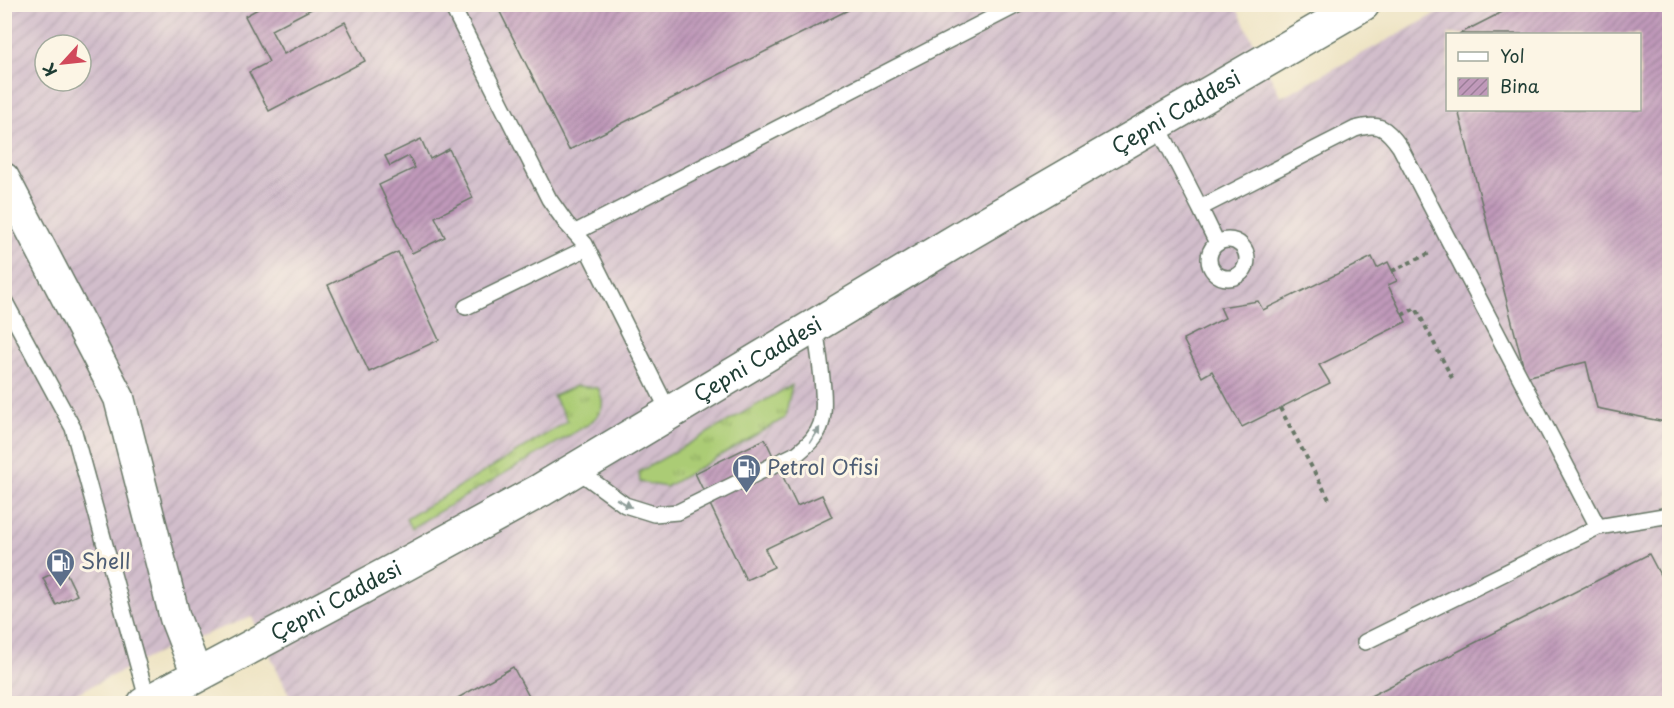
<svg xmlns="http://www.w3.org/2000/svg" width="1674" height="708" viewBox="0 0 1674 708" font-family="'Playpen Sans',sans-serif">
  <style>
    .industrial { fill: url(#industrial-furrows); fill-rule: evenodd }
    .grass { fill: url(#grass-tufts); stroke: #658454; stroke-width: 1.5 }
    .building { fill: url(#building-hatch) }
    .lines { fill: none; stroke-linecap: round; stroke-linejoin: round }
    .service-casing { stroke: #677766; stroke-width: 18 }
    .minor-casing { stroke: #677766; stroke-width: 33 }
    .primary-casing { stroke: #677766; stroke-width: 36 }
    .path { stroke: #677766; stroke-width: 4; stroke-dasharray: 4.5 4.5; stroke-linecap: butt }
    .service { stroke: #fff; stroke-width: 15 }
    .minor { stroke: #fff; stroke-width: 30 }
    .primary { stroke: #fff; stroke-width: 33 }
    .oneway { fill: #8f9e9a }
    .labels { text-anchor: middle; stroke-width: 6; stroke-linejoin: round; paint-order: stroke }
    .street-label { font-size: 21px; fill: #1f3d34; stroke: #fcf5e5 }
    .service-label { font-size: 21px; fill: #4e5e75; stroke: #fcf5e5; text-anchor: start }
  </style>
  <defs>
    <pattern id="industrial-furrows" width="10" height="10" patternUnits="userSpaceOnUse" patternTransform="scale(1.5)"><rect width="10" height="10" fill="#d1bdcb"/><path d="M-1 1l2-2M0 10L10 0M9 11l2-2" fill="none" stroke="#b3a3af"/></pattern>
    <pattern id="grass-tufts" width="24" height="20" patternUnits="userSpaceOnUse" patternTransform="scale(1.5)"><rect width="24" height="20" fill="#abcc74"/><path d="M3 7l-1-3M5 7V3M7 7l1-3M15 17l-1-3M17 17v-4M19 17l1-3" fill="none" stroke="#8ba760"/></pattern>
    <pattern id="building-hatch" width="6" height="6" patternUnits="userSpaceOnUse" patternTransform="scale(1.5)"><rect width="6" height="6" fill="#c099ba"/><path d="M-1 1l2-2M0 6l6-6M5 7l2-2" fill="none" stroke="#9b7e98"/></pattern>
  </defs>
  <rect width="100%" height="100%" fill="#fcf5e5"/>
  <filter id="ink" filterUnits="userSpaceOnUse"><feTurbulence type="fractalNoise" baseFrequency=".0167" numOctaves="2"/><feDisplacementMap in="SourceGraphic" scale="12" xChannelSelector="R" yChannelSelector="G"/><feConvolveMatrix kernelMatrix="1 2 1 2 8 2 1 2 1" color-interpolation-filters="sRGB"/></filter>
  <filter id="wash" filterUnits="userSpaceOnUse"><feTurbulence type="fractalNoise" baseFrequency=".008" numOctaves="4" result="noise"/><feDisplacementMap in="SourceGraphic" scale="24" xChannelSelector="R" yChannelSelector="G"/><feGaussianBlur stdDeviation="1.35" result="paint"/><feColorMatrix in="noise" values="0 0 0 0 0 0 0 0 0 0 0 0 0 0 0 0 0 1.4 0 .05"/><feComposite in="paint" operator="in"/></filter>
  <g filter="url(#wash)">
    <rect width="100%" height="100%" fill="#eee4c4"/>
    <path class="industrial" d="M4 5H1235L1281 97 1453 5H1669V703H293L252 617 172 646 57 703H5ZM1448 34H1640V110H1448ZM45 45H81V81H45Z"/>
    <path class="grass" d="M792 385 785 418 666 487 640 482 639 472Z
      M576 386 598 388C606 406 603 411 589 424L411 528 406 519 568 421 553 396Z"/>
    <g id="blocks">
      <path class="building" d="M267 4H321L271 30 284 54 345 22 365 61 269 111 249 72 269 62 245 16Z
        M496 4H860L569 150Z
        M1516 5H1670V423L1597 408 1586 362 1526 377 1458 110H1640V34H1459Z
        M421 139 430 159 449 149 473 198 435 217 445 237 412 253 379 185 415 168 409 156 390 166 385 156Z
        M398 252 439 340 369 372 328 285Z
        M1372 257 1377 268 1388 262 1397 281 1388 285 1406 322 1319 365 1330 383 1242 427 1212 371 1202 377 1183 339 1225 318 1220 307 1258 301 1263 310Z
        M765 439 797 506 822 495 832 517 765 549 774 567 746 580 695 473Z
        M1649 554 1670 594V704H1355Z
        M64 568 77 595 56 605 43 578Z
        M513 667 533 704H447Z"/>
    </g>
  </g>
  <g filter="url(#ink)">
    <use href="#blocks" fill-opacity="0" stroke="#677766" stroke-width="1.5"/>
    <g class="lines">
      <defs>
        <path id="service" d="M451 4 549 199 566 223 585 244 669 412
          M1157 124 1200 208 1355 129C1379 122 1386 127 1400 147L1598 527
          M1200 208 1217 243
          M576 232 1019 4
          M1209 259a19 19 0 1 1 38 0a19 19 0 1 1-38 0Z
          M4 300 73 428 148 702
          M466 307 587 248
          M576 469 625 505 654 514 678 512 798 453C807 445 817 437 821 424 828 402 818 351 815 326
          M1365 642 1598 527 1670 515"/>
        <path id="minor" d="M4 178 119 398 175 618 197 675"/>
        <g id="primary">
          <path id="s1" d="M144 704 402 566 541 490 971 232 1363 4"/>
        </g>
      </defs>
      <use href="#service" class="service-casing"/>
      <use href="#minor" class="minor-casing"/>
      <use href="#primary" class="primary-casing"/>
      <path class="path" d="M1392 271 1432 252
        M1402 315 1416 308 1452 378
        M1280 408 1331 503"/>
      <use href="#service" class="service"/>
      <use href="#minor" class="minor"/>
      <use href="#primary" class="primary"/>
    </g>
    <defs><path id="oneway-solid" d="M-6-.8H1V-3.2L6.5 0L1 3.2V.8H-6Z" transform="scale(1.5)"/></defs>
    <g class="oneway">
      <use href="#oneway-solid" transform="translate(815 435) rotate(-58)"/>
      <use href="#oneway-solid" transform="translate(624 503) rotate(29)"/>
    </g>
  </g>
  <defs>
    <symbol id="fuel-pin" viewBox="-11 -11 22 30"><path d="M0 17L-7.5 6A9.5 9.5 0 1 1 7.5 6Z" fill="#5c6f8a" stroke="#fcf5e5"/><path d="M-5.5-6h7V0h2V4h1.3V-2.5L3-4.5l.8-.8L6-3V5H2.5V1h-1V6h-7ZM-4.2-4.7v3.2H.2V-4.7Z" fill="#fff"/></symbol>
  </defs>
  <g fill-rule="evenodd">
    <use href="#fuel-pin" x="730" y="452" width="33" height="45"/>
    <use href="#fuel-pin" x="44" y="546" width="33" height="45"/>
  </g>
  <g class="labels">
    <g class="street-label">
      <text dy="7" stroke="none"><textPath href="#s1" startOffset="1190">Çepni Caddesi</textPath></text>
      <text dy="7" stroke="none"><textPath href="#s1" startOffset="704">Çepni Caddesi</textPath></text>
      <text dy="7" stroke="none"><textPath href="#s1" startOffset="218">Çepni Caddesi</textPath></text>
    </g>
    <g class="service-label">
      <text x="767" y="475">Petrol Ofisi</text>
      <text x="81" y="569">Shell</text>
    </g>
  </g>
  <rect width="1674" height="708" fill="none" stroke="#fcf5e5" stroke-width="24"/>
  <rect x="1446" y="33" width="195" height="78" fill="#fcf5e5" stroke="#a4ab9e" stroke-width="1.5"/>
  <rect x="1458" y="52" width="30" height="9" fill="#ffffff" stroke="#a4ab9e" stroke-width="1.5"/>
  <text x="1500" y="63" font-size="18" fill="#1f3d34">Yol</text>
  <rect x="1458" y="78" width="30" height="18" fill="url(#building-hatch)" stroke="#a4ab9e" stroke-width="1.5"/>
  <text x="1500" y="93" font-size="18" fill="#1f3d34">Bina</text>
  <g transform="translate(63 63) rotate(243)"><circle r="28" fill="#fcf5e5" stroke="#a4ab9e" stroke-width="1.5"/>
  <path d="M0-4.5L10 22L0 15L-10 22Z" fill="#d1495b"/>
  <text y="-9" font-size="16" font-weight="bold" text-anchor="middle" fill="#1f3d34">K</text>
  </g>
</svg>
